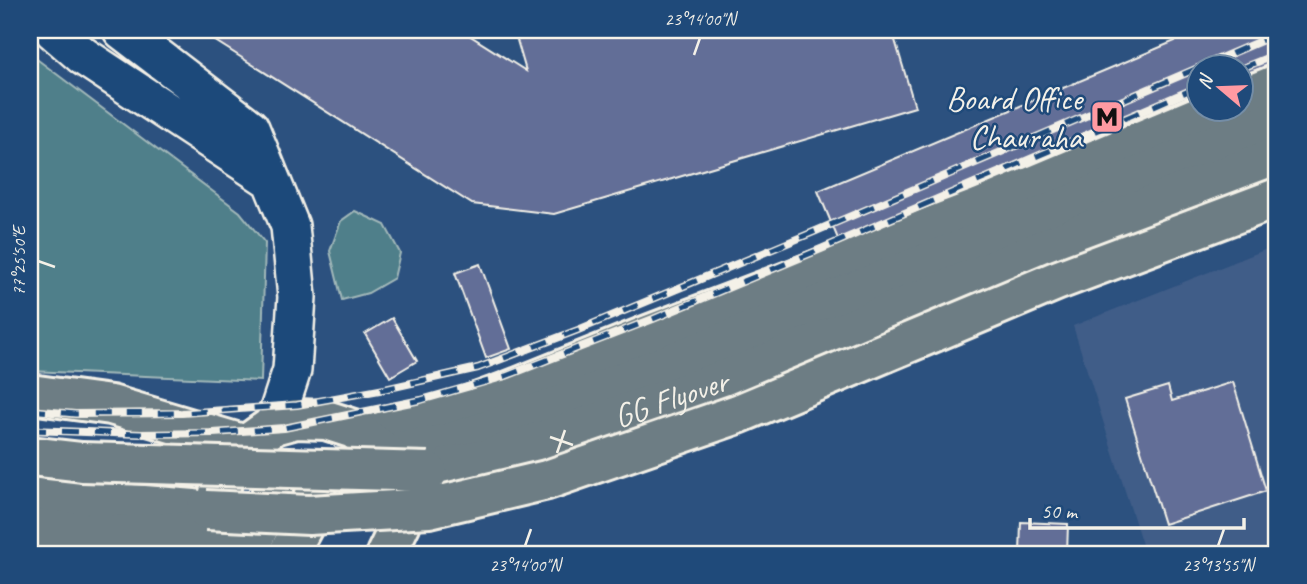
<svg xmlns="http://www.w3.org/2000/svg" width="1307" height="584" viewBox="0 0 1307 584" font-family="Caveat,sans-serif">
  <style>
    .built { fill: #405d88 }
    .green { fill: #4f7f8a; stroke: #a2b8b9; stroke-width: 2 }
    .building { fill: #626e97; stroke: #f4f1e8; stroke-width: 2 }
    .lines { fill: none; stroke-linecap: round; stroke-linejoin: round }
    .minor-casing { stroke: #f4f1e8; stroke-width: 42 }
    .major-casing { stroke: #f4f1e8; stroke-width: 44 }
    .minor { stroke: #1f4a7a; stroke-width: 37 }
    .major { stroke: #6d7d84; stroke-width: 38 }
    .rail-casing { stroke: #f4f1e8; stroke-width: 8 }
    .rail { stroke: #1f4a7a; stroke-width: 5; stroke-dasharray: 16; stroke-linecap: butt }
    .major-bridge-casing { stroke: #f4f1e8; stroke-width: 44; stroke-linecap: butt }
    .major-bridge { stroke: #6d7d84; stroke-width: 38 }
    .ticks { fill: none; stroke: #f4f1e8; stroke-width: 2.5 }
    .labels { text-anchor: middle; stroke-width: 5; stroke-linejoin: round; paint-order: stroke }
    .poi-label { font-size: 33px; fill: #f4f1e8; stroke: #1f4a7a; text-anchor: end }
    .street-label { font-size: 33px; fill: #f4f1e8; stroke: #1f4a7a }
    .neatline { fill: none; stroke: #f4f1e8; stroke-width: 2.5 }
    .ticks-label { font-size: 18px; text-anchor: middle; fill: #f4f1e8 }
  </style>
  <rect width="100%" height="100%" fill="#2c517f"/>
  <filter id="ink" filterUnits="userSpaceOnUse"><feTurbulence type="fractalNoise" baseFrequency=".0143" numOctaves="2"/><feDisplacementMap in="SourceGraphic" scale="14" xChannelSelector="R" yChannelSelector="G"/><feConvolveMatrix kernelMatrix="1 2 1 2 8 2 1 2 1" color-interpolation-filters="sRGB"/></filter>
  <g filter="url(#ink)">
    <path class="built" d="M1277 245V554H1145L1073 326Z"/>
    <path class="green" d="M30 54 240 212 265 243 261 381 30 371Z
      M355 211 385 225 400 253 394 278 368 293 342 300 330 251 341 221Z"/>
    <path class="building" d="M198 30H461L526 71 514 30H892L915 107 554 214 472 204Z
      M1201 30H1277V63L1241 75V66H1199V92L972 188 838 239 818 191Z
      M480 264 511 349 486 358 455 273Z
      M392 318 417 361 390 377 365 334Z
      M1233 382 1266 491 1164 524 1125 399 1168 386 1172 401Z
      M1021 522 1068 524 1067 554H1020Z"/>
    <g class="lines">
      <defs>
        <path id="minor" d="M53 30 83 56 271 180
          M122 30 250 128 290 226 297 297 292 370 274 425"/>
        <g id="major">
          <path d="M1240 99 1277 84"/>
          <path d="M30 394 111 405 246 445"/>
          <path d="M364 436 433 419 504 393 648 335 980 208 1218 108"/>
          <path d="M386 453 449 443 578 399 990 238 1277 118"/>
          <path id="s1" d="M450 466 485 459 608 419 743 373 1145 207 1277 156"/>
          <path d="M30 496 194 509"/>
          <path d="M30 528 112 535 219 529"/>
          <path d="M230 554 219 529 217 501 227 464 246 445 274 425 296 419 326 420 354 429 386 453 394 473 400 503 401 523 386 554"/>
          <path d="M246 554 266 513 279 468"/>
          <path d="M288 554 309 515 320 470"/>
        </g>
      </defs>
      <use href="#minor" class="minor-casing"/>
      <use href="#major" class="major-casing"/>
      <use href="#minor" class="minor"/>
      <use href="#major" class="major"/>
      <defs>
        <path id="rail" d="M1202 66 1277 34
          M1240 69 1277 54
          M30 410 75 414 182 413 297 405 385 389 478 368 578 330 816 231 1198 68
          M30 430 141 434 213 433 284 428 421 400 506 376 653 319 821 249 1198 87"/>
      </defs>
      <use href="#rail" class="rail-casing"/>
      <use href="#rail" class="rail"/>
      <defs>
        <path id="major-bridge" d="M30 456 82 462 428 472
          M206 510 309 515 429 508 547 480 738 414 1056 281 1277 198"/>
      </defs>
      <use href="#major-bridge" class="major-bridge-casing"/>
      <use href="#major-bridge" class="major-bridge"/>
    </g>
  </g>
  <path class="ticks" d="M694 55 700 38M38 261 55 267M550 437 573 445M557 453 565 430M525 546 531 529M1218 546 1224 529"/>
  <defs>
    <symbol id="metro-square" viewBox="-11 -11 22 22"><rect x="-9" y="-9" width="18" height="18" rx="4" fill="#ff9aa2" stroke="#1f4a7a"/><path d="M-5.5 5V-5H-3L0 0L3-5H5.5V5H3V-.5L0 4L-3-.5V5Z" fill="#111"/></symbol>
  </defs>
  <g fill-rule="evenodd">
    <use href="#metro-square" x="1088" y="98" width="38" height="38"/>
  </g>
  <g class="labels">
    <g class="poi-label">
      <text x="1082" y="110">Board Office<tspan x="1082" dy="38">Chauraha</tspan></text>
    </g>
    <g class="street-label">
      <text dy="12" stroke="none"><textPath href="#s1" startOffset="231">GG Flyover</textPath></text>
    </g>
  </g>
  <rect width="1307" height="584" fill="none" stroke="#1f4a7a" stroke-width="77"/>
  <g transform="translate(1220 88) rotate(289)"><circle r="33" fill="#1f4a7a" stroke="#748da6" stroke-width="2"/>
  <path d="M0-5L12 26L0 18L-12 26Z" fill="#ff9aa2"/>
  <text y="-10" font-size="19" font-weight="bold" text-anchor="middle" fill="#f4f1e8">N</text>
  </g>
  <path d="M1030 518v10h214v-10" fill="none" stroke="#f4f1e8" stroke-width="3.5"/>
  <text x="1041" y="518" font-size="21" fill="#f4f1e8" stroke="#1f4a7a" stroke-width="5" paint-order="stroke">50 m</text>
  <rect x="38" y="38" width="1230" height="508" class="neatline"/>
  <g class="ticks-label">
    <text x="700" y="25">23°14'00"N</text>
    <text transform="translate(19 261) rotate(-90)" y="6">77°25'50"E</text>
    <text x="525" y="571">23°14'00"N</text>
    <text x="1218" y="571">23°13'55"N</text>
  </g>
</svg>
